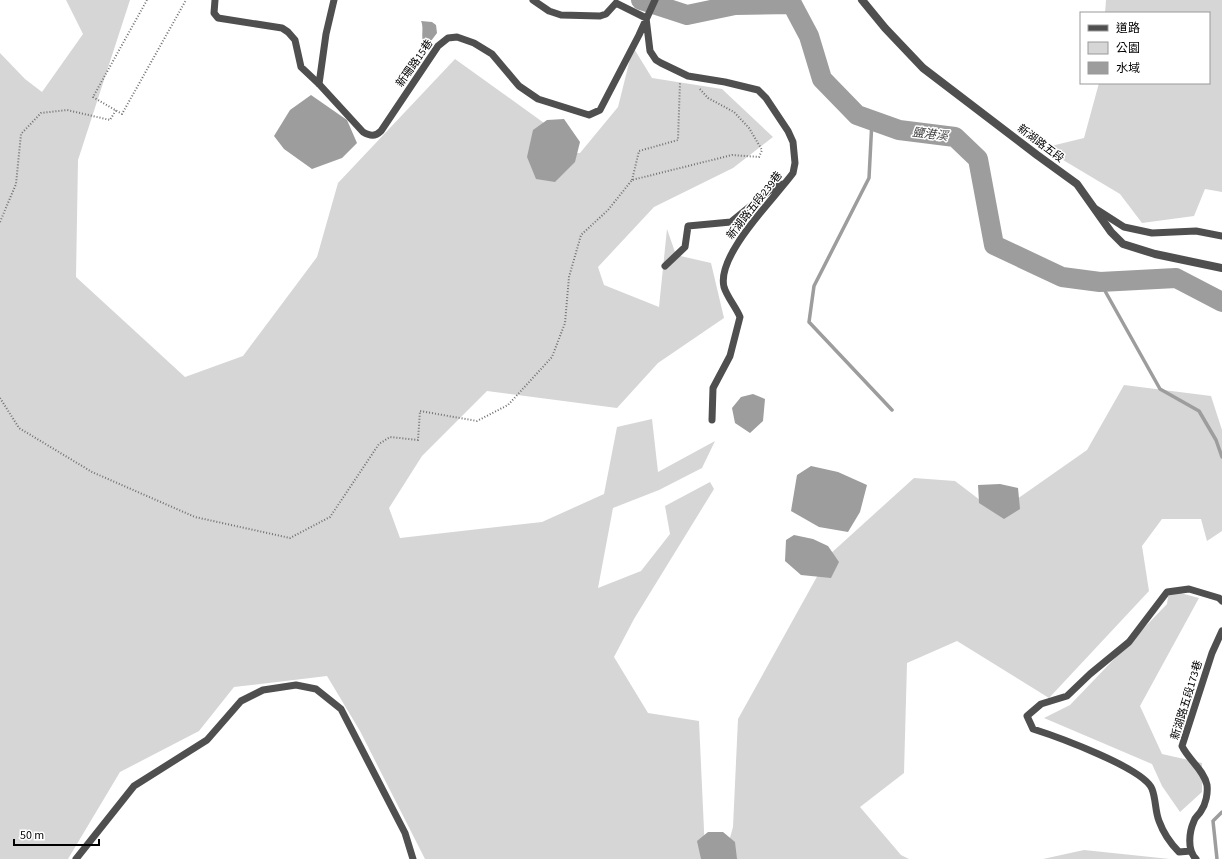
<svg xmlns="http://www.w3.org/2000/svg" width="1222" height="859" viewBox="0 0 1222 859" font-family="'Source Sans 3','Noto Sans TC',sans-serif">
  <style>
    .green { fill: #d6d6d6 }
    .water { fill: #9d9d9d }
    .lines { fill: none; stroke-linecap: round; stroke-linejoin: round }
    .stream { stroke: #9d9d9d; stroke-width: 3.5 }
    .river { stroke: #9d9d9d; stroke-width: 20 }
    .path { stroke: #717171; stroke-width: 2; stroke-dasharray: 1 2; stroke-linecap: butt }
    .service { stroke: #4f4f4f; stroke-width: 7 }
    .tertiary { stroke: #4f4f4f; stroke-width: 8 }
    .labels { text-anchor: middle; stroke-width: 3; stroke-linejoin: round; paint-order: stroke }
    .street-label { font-size: 11px; fill: #000; stroke: #fff }
    .water-label { font-size: 12px; font-style: italic; fill: #3e3e3e; stroke: #fff }
  </style>
  <rect width="100%" height="100%" fill="#fff"/>
  <path class="green" d="M66 0H130L78 160 76 277 185 377 243 356 317 257 338 183 455 59 544 123 548 154 580 153 618 107 633 47 652 78 722 89 773 137 733 168 654 207 598 267 604 285 659 307 667 229 676 255 711 263 724 318 658 363 617 408 487 391 422 456 389 508 400 538 542 522 604 494 617 427 652 419 658 472 715 441 702 468 659 490 613 508 598 588 641 571 670 534 665 506 710 482 714 489 634 619 614 657 648 713 699 721 705 852 716 859H425L360 731 327 676 234 687 199 731 120 772 68 859H0V53L25 79 42 92 83 34Z
    M1106 0H1222V192L1205 189 1194 216 1142 223 1120 194 1043 148 1084 138 1099 83H1209V13H1105Z
    M1124 385 1211 396 1222 430V531L1207 541 1201 519H1162L1142 546 1149 591 1049 698 957 641 907 663 904 773 860 807 901 855 909 859H724L733 827 738 719 829 555 914 478 955 481 997 513 1087 450Z
    M1169 590 1199 598 1140 706 1162 754 1202 763V792L1180 812 1162 786 1152 764 1044 718 1070 705 1167 604Z
    M1084 850 1170 859H1043Z"/>
  <path class="water" d="M421 21 432 22 436 25 437 33 431 41 423 42C421 35 424 27 421 21Z
    M311 95 347 120 357 143 342 158 312 169 284 149 274 136 290 110Z
    M564 119 580 142 575 162 555 182 536 179 527 157 533 130 547 120Z
    M753 394 765 399 763 421 750 433 735 423 732 408 741 397Z
    M811 466 838 472 867 485 860 512 848 532 819 527 791 511 797 475Z
    M1000 484 1018 488 1020 509 1004 519 979 503 978 485Z
    M794 535 813 539 828 546 839 562 831 578 801 575 785 561 786 540Z
    M708 832H723L735 842 737 859H701L697 841Z"/>
  <g class="lines">
    <path class="stream" d="M872 120 869 178 814 286 809 322 892 410
      M1100 282 1160 389 1199 411 1216 440 1222 457
      M1217 859 1213 821 1222 812"/>
    <path class="river" d="M641 0 687 15 735 5 792 4 809 36 822 79 857 115 899 130 955 137 978 159 994 245 1062 277 1100 282 1176 278 1222 302"/>
    <path class="path" d="M147 0 93 97 122 114 186 0
      M632 180 639 151 678 140 680 82
      M0 222 16 184 21 134 41 113 67 110 110 120 116 110
      M0 398 19 428 92 472 195 517 290 538 330 517 379 444 390 437 418 440 420 411 477 421 508 405 552 357 565 323 569 277 581 235 608 210 632 180 732 155 759 157 762 150 749 128 734 112 708 98 699 88"/>
    <path class="service" d="M215 0 214 13 218 18 282 28 288 32 295 40 301 67 319 84 363 132C370 136 375 137 381 131L438 46 448 38 457 37 474 43 492 54 519 86 538 99 589 115 600 110 639 35 655 0
      M533 0 549 11 561 15 600 16 606 14 616 3 646 18 650 51 656 60 661 63 688 76 725 82 758 90 766 98 788 131 793 142 795 163 793 173C775 198 716 255 724 287 727 297 736 307 740 317L730 356 713 388 712 420
      M319 84 326 34 334 0
      M1096 209 1124 227 1152 233 1196 231 1222 236
      M665 266 685 247 688 226 731 222 770 190 783 184
      M1191 851 1179 852C1171 844 1163 832 1159 821 1155 811 1156 799 1152 789 1144 768 1055 736 1033 729L1027 716 1041 704 1067 696 1090 674 1129 642 1167 592 1189 589 1219 598 1222 601
      M76 859 134 786 207 740 241 701 263 690 296 685 316 689 341 709 405 833 413 859
      M1196 859C1187 850 1189 832 1194 821 1195 817 1199 815 1201 811 1206 804 1208 793 1207 785 1204 770 1188 759 1182 746L1212 653 1222 631"/>
    <path class="tertiary" d="M862 0 885 28 923 68 1037 155 1077 184 1111 232 1123 244 1155 254 1222 268"/>
  </g>
  <g class="labels">
    <g class="street-label">
      <text transform="translate(414 63) rotate(-55)" y="4">新珊路15巷</text>
      <text transform="translate(1041 143) rotate(37)" y="4">新湖路五段</text>
      <text transform="translate(754 205) rotate(-52)" y="4">新湖路五段239巷</text>
      <text transform="translate(1186 700) rotate(-73)" y="4">新湖路五段173巷</text>
    </g>
    <g class="water-label">
      <text transform="translate(930 134) rotate(7)" y="4">鹽港溪</text>
    </g>
  </g>
  <rect x="1080" y="12" width="130" height="72" fill="#ffffff" stroke="#999999"/>
  <rect x="1088" y="25" width="20" height="6" fill="#4f4f4f" stroke="#999999"/>
  <text x="1116" y="32" font-size="12" fill="#000000">道路</text>
  <rect x="1088" y="42" width="20" height="12" fill="#d6d6d6" stroke="#999999"/>
  <text x="1116" y="52" font-size="12" fill="#000000">公園</text>
  <rect x="1088" y="62" width="20" height="12" fill="#9d9d9d" stroke="#999999"/>
  <text x="1116" y="72" font-size="12" fill="#000000">水域</text>
  <path d="M14 839v6h85v-6" fill="none" stroke="#000000" stroke-width="2"/>
  <text x="20" y="839" font-size="12" fill="#000000" stroke="#ffffff" stroke-width="3" paint-order="stroke">50 m</text>
</svg>
